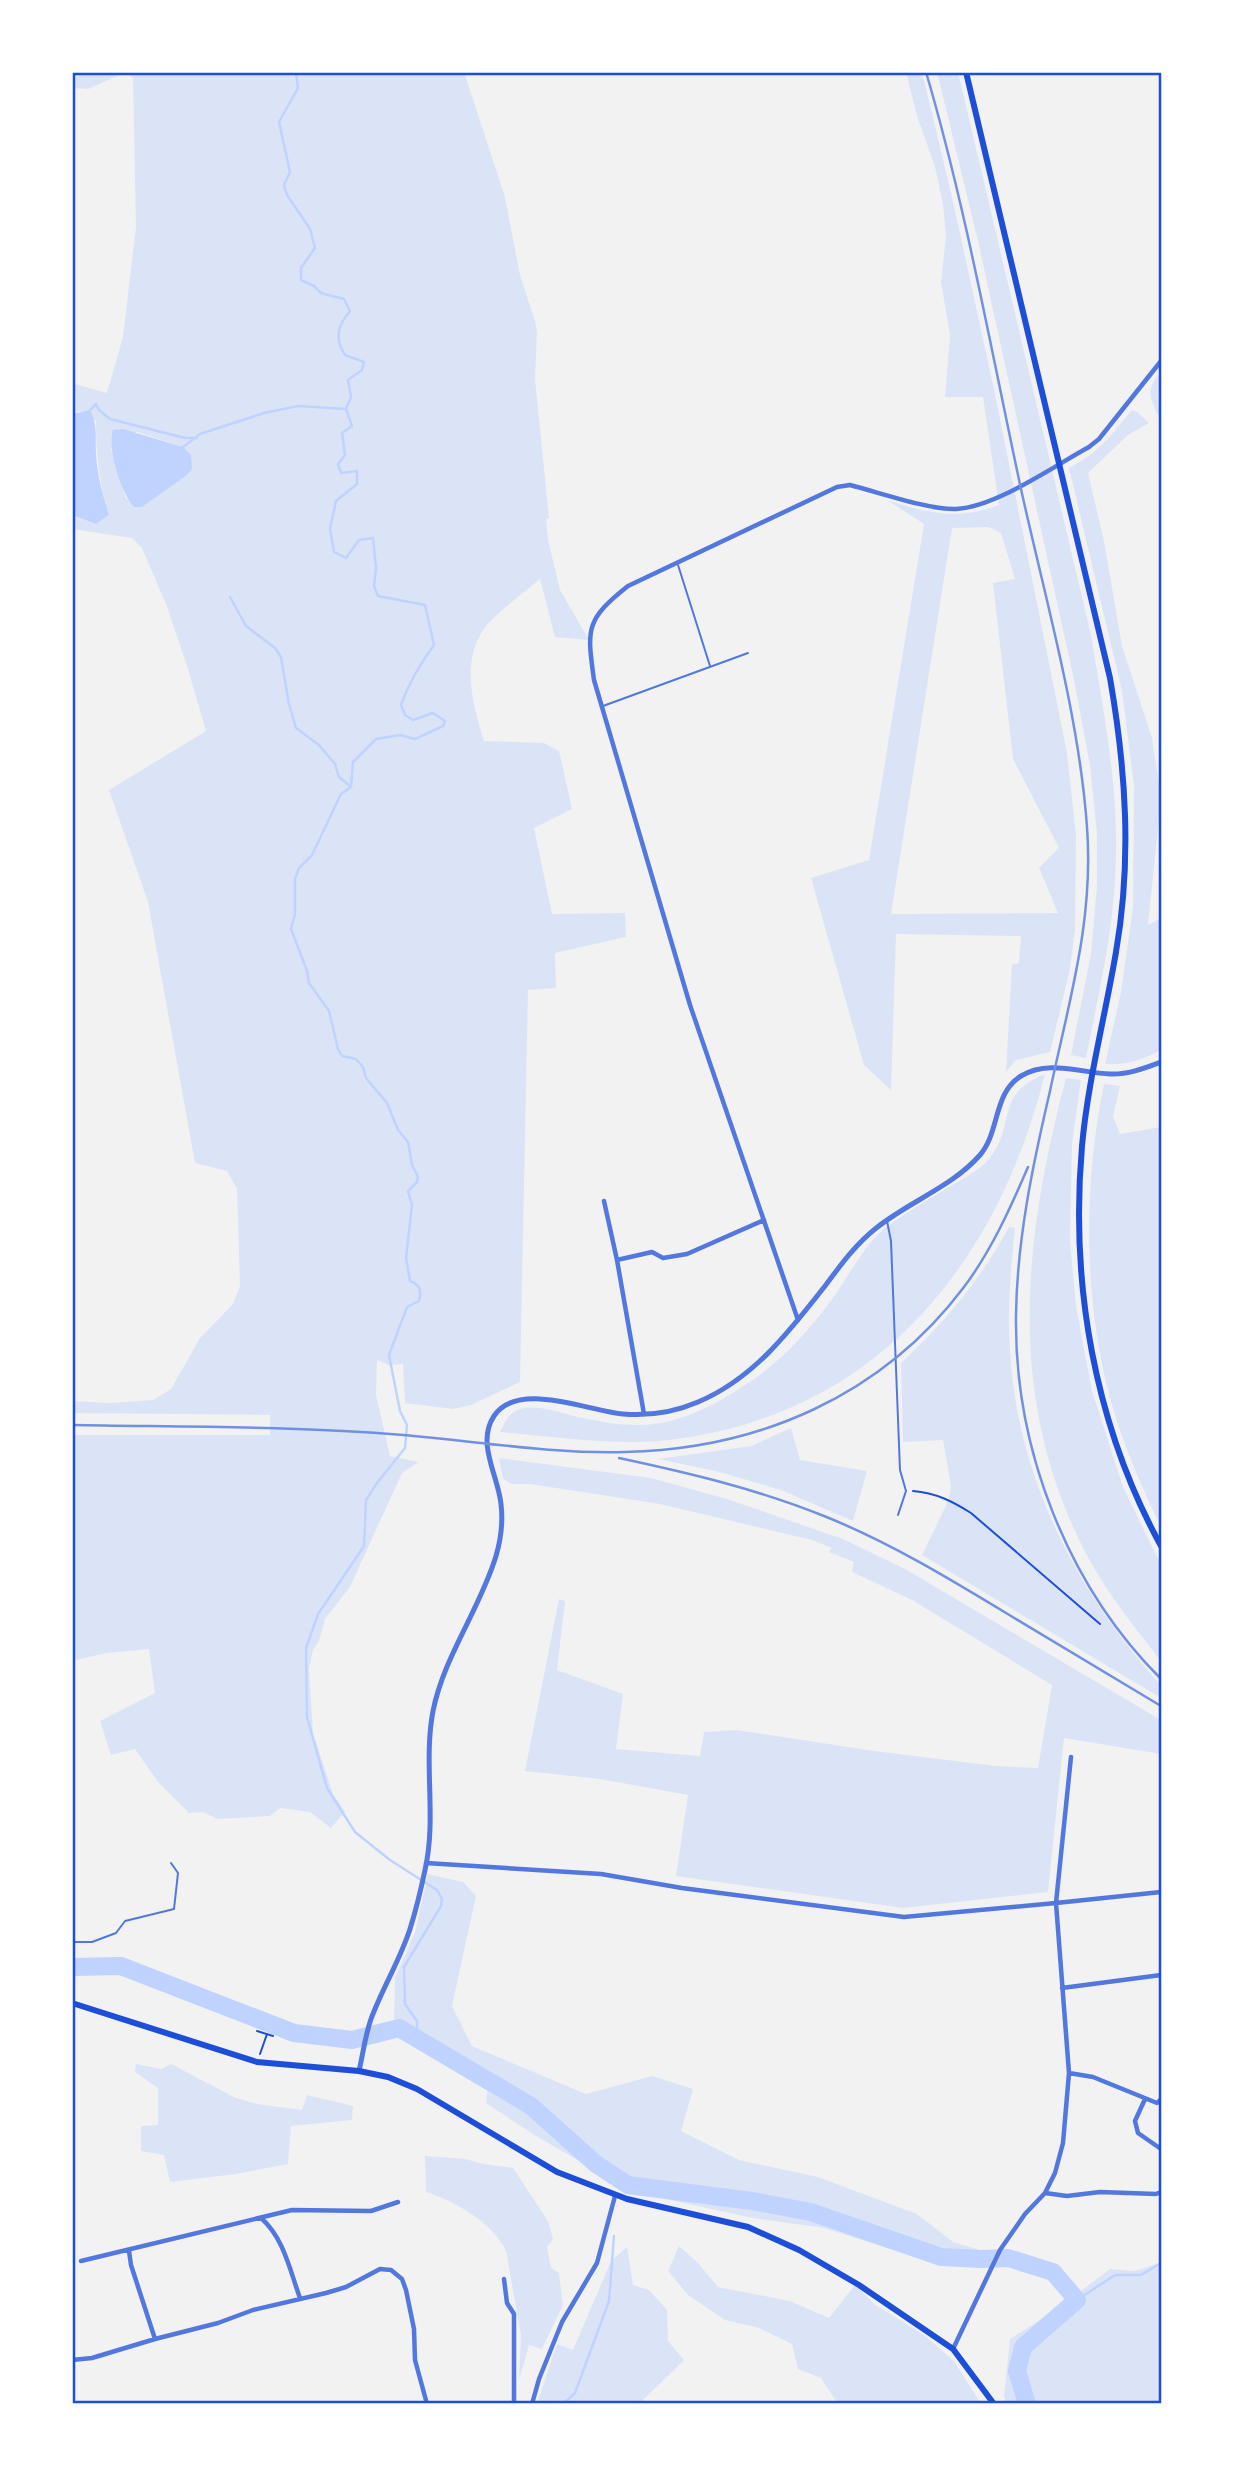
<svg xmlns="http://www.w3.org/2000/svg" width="1233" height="2476" viewBox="0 0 1233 2476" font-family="'Noto Sans',sans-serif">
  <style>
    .green { fill: #dbe4f7; fill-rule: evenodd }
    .water { fill: #bfd3fe }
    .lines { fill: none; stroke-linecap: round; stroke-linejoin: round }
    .stream { stroke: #bfd3fe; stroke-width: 2.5 }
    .river { stroke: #bfd3fe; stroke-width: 18 }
    .path { stroke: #1d4ed8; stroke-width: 2 }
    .service { stroke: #5277de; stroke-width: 2 }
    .minor { stroke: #5277de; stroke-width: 4.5 }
    .tertiary { stroke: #5277de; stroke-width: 5 }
    .secondary { stroke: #1d4ed8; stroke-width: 6 }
    .rail { stroke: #7290e2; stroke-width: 2.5 }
    .neatline { fill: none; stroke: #1d4ed8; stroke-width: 2.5 }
  </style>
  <rect width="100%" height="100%" fill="#f2f2f2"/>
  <path class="green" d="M72 72H126L88 89 72 88Z
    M126 72H464L505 197 520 275 535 321 537 332 535 379 549 518 546 519 548 540 560 590 589 640 555 637 540 579C525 592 493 615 483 630 461 664 473 705 484 741L544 743 559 751 572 809 534 828 552 914 625 913 626 937 555 953 556 988 528 990 520 1382 471 1405 453 1409 405 1403 403 1364 389 1365 377 1360 376 1395 390 1456 419 1462 402 1473 350 1587 325 1619 319 1641 313 1650 309 1669 313 1733 333 1794 345 1812 331 1828 310 1812 280 1808 270 1816 218 1819 202 1812 189 1813 158 1782 135 1749 111 1755 100 1721 155 1693 149 1649 106 1653 72 1661V1435H270V1415L72 1413V1401L109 1403 153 1400 171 1389 200 1338 233 1304 240 1286 237 1189 227 1171 195 1163 148 902 109 790 206 731 187 666 166 604 142 548 132 538 72 529V515L96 524 109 515C99 483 96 454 96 421L79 411 72 414V386L75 384 107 393 123 337 136 227 133 78ZM137 432 183 447 192 469 186 475 142 507 126 498 111 449Z
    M906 72H921L924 80 952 197 995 394 1067 753 1076 835 1075 929 1070 969 1050 1052 1016 1060 1006 1072 1012 964 1019 963 1021 936 896 934 891 1090 864 1065 811 878 869 860 924 524 887 500C928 513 957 521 999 505L983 397H945L950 335 941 282 946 236 943 204 935 167 917 116ZM988 527 1001 533 1015 579 993 583 1013 759 1059 848 1039 868 1058 913 891 914 952 528Z
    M937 72H958L1091 635C1103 708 1118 783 1116 857 1115 925 1099 992 1086 1058L1071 1055 1091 953 1097 886V834L1090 765 1074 680 978 241Z
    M1161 372V422C1151 399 1143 392 1161 372Z
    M1132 410 1137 412 1149 423 1128 435 1088 473 1104 541 1122 646 1152 738 1161 798 1148 925 1161 918V1050C1142 1060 1128 1065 1105 1064L1121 992 1133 907 1134 785 1122 691 1069 468C1102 450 1108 438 1132 410Z
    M1045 1074C997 1266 875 1416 669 1440 613 1446 556 1437 500 1432 505 1422 509 1412 520 1409 542 1403 567 1416 588 1419 603 1422 620 1425 636 1425 677 1426 715 1405 748 1383 785 1359 815 1324 840 1288 853 1268 865 1245 884 1229 905 1213 929 1199 951 1186 965 1177 979 1171 990 1158 1016 1125 994 1094 1045 1074Z
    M1066 1078 1081 1080 1072 1144 1070 1240 1076 1306 1092 1391 1123 1487 1161 1565V1661C1136 1629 1110 1597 1090 1561 1005 1404 1022 1244 1066 1078Z
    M1104 1084 1120 1086 1113 1116 1120 1134 1161 1127V1527C1144 1492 1128 1456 1116 1418 1083 1315 1082 1190 1104 1084Z
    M1009 1227 1015 1228C1011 1268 1007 1310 1010 1351 1017 1477 1077 1593 1161 1685V1698L922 1555 949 1499 951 1486 943 1440 903 1442 901 1363C946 1321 980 1280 1009 1227Z
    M791 1428 800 1460 867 1471 853 1521 781 1490 720 1472 658 1459 751 1446Z
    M499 1458 651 1478 727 1499 843 1539 905 1569 1161 1720V1754L1064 1738 1048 1892 903 1908 676 1876 688 1795 600 1779 525 1771 559 1599 565 1601 557 1670 623 1694 616 1749 700 1756 704 1732 737 1730 874 1751 996 1766 1038 1768 1052 1685 912 1600 852 1572 854 1562 829 1552 832 1548 812 1540 660 1504 530 1484H512L503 1479Z
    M428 1874 463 1882 476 1896 452 2006 472 2046 586 2094 652 2076 693 2089 681 2131 739 2160 818 2177 917 2214 953 2242 990 2253 984 2265 909 2255 824 2228 753 2218 661 2198 622 2186 536 2136 486 2103 488 2084 394 2021 395 1978 415 1932Z
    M136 2064 161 2069 171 2064 236 2098 257 2104 302 2110 307 2095 353 2106 352 2120 291 2126 288 2164 236 2174 170 2182 164 2155 141 2151V2126L158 2125V2088L135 2072Z
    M425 2156 465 2159 484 2164 513 2168 548 2221 553 2239 547 2247 551 2268 559 2273 563 2305 542 2349 529 2345 519 2380 521 2335 506 2251C493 2223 455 2201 426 2192Z
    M679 2246 698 2263 718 2287 790 2301 829 2318 855 2285 874 2304 924 2335 954 2361 981 2404H838L821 2378 798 2369 792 2344 759 2328 725 2320 688 2295 668 2271Z
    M627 2247 633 2285 649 2290 667 2310 668 2341 684 2360 639 2404H537L557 2344 573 2350 611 2261Z
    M1161 2257V2404H1007L1004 2396 1010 2339 1063 2305 1110 2269 1135 2271 1159 2263Z"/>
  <path class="water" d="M90 410C98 425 95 437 96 454 97 475 103 495 109 515L96 524 72 515V414Z
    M123 429 183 447 191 455 192 469 187 475 142 507H134C121 492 107 450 113 430Z"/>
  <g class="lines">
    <path class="stream" d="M296 72 298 88 279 122 290 172 284 185 287 195 310 229 315 248 301 268V280L314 286 321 293 344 299 350 311C338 325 334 338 345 355L364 362 362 370 348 380 351 397 346 409 352 426 342 433 345 455 338 464 341 473 357 471V484L336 501 330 529 334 552 346 558 359 540 373 538 376 568 374 586 378 596 425 605 434 645C420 664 409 682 401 705L405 715 413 720 433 713 445 721 443 726 415 739 400 735 376 739 353 762 351 787 341 794 312 855 299 868 295 879V914L291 929 307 971 309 983 329 1011 338 1049 342 1056 356 1059 363 1067 366 1078 387 1103 398 1130 408 1142 412 1165 418 1177 417 1182 408 1191 412 1205 406 1258 410 1281C420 1284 422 1291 419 1301L407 1307 389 1355 400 1411 407 1425 405 1448 377 1483 366 1500 364 1546 318 1614 306 1648 307 1717 327 1788 355 1832 390 1860 437 1890 442 1899 441 1906 404 1967 405 2004 417 2021V2037
      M90 410 96 404 99 410 110 419 185 438H197
      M183 447 200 434 264 413 298 406 346 409
      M230 597 246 626 275 648 281 657 289 704 296 728 319 745 335 764 339 777 350 786
      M1077 2300 1115 2275H1141L1161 2263
      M563 2404 575 2393 609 2301 614 2236"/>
    <path class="river" d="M72 1967 121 1966 294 2033 352 2040 399 2028 531 2106 596 2164 628 2185 752 2201 811 2212 941 2257 981 2259 1008 2258 1053 2272 1077 2300 1023 2347 1017 2371 1027 2404"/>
    <path class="path" d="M913 1491C936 1493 952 1501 971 1513L1100 1624
      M257 2031 273 2036
      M260 2054 267 2034"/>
    <path class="service" d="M678 565 710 666
      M603 706 748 653
      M887 1221 891 1241 900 1470 906 1491 898 1515
      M72 1942H92L116 1933 125 1921 174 1909 178 1873 171 1863"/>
    <path class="minor" d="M604 1201 617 1260 644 1414
      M617 1260 652 1252 663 1258 687 1254 764 1220
      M798 1320 690 1005 594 680C587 629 585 620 628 586L837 487 850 485C878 492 929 510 956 509 996 507 1054 466 1089 447L1099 439 1161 361
      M1071 1757 1056 1903 1161 1892
      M426 1863 601 1874 682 1888 904 1917 1056 1903 1069 2073 1063 2143 1055 2173 1045 2193 1025 2214 1000 2250 953 2349
      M1062 1988 1161 1975
      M1069 2073 1093 2077 1157 2103 1161 2099
      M1145 2099 1135 2121 1138 2133 1161 2149
      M1045 2193 1067 2196 1100 2192 1156 2194 1161 2192
      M261 2218C284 2238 290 2271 300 2298
      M129 2251 131 2265 155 2339
      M81 2261 292 2210 371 2211 398 2202
      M504 2279 507 2303 514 2314V2404
      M72 2360 92 2358 155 2339 218 2323 253 2310 326 2293 346 2287 380 2269 391 2270 402 2279 406 2290 414 2329 415 2360 427 2404
      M532 2404 539 2379 562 2322 597 2263 615 2196"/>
    <path class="tertiary" d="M359 2071C363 2054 365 2036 371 2019 382 1989 400 1960 410 1929 416 1910 421 1889 425 1870 437 1818 423 1763 433 1711 444 1656 480 1609 496 1556 501 1539 503 1521 501 1504 498 1475 476 1443 494 1416 518 1380 588 1411 623 1414 648 1416 675 1412 698 1402 753 1379 789 1332 825 1286 840 1266 855 1245 875 1229 908 1202 952 1187 980 1155 1000 1132 993 1093 1021 1076 1048 1059 1081 1073 1110 1074 1127 1075 1145 1068 1161 1062"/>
    <path class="secondary" d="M966 72 1110 678C1126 770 1132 860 1116 952 1105 1017 1088 1080 1082 1146 1070 1283 1094 1424 1161 1546
      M72 2003 257 2062 359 2071 388 2077 417 2089 557 2172 627 2199 748 2227 799 2250 859 2285 953 2349 994 2404"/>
    <path class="rail" d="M926 72C966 208 991 350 1021 489 1045 598 1079 715 1087 827 1094 920 1069 1001 1050 1091 1033 1164 1017 1239 1016 1315 1014 1448 1067 1585 1161 1679
      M72 1425C182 1427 293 1426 403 1435 477 1441 550 1454 625 1452 759 1449 882 1396 964 1287 991 1251 1010 1209 1028 1167
      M619 1458C689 1473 757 1489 824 1516 889 1542 950 1579 1011 1616 1061 1646 1111 1676 1161 1706"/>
  </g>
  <rect width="1233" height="2476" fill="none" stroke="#ffffff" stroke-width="147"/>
  <rect x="74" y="74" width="1086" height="2328" class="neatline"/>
</svg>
